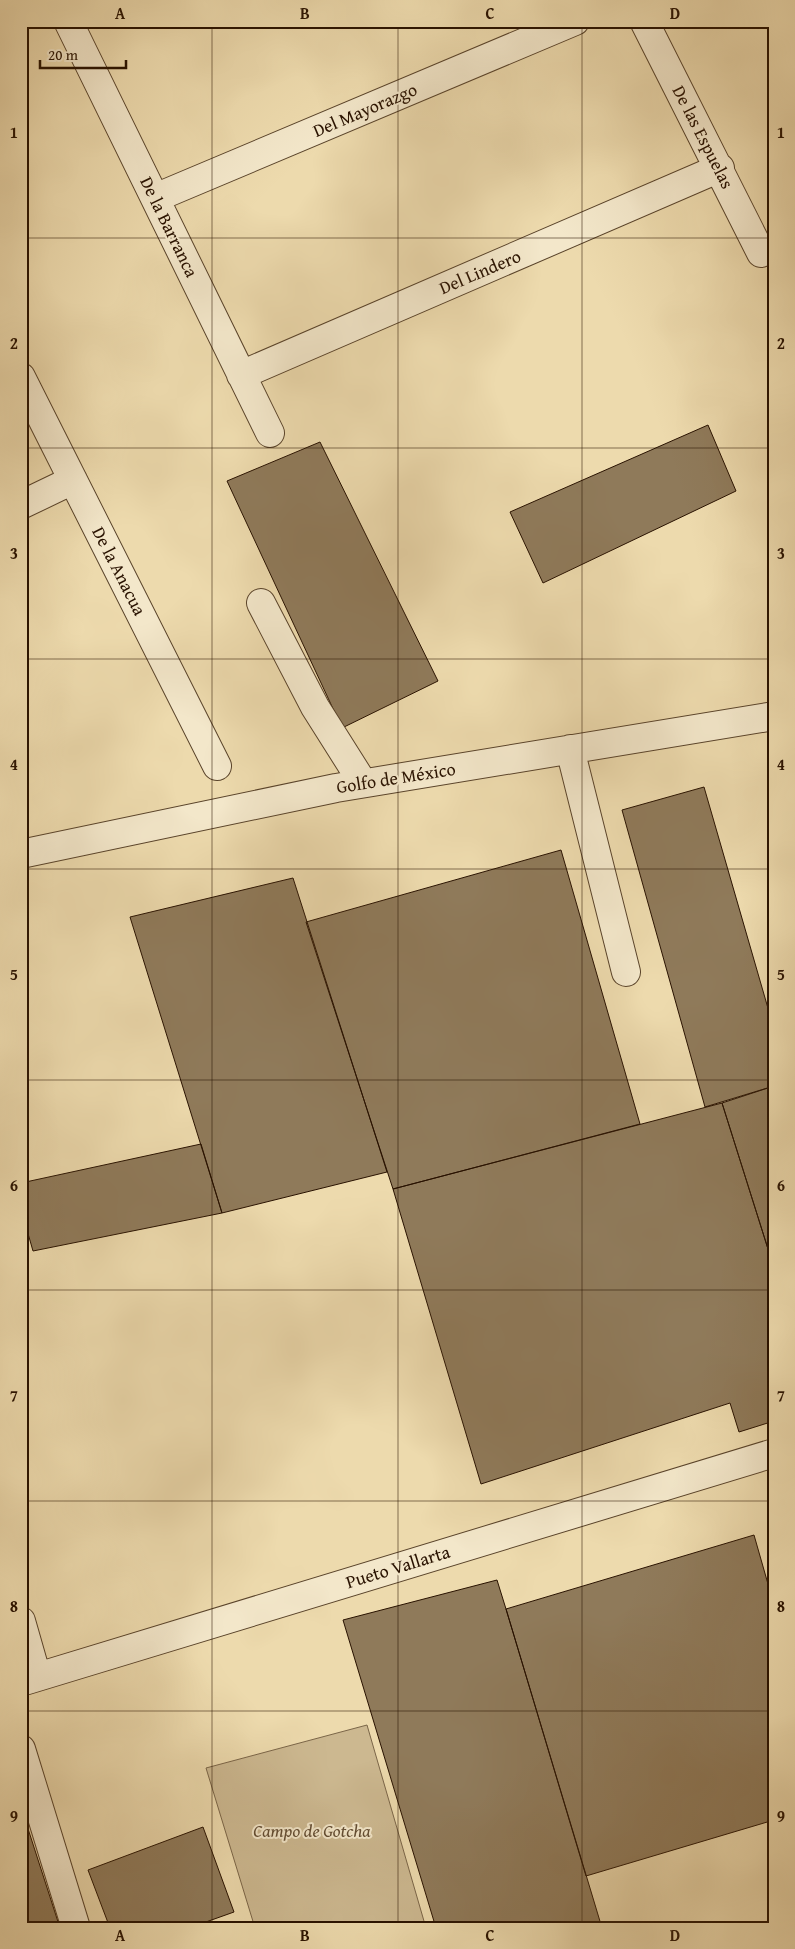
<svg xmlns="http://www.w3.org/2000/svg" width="795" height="1949" viewBox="0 0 795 1949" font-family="'Gentium Book Plus',serif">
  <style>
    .green { fill: #ccb890; stroke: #7a6548 }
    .building { fill: #8f7a5a; stroke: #291200 }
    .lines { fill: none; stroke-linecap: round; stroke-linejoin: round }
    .minor-casing { stroke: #5a442b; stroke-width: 30 }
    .minor { stroke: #f3e7ca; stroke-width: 28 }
    .grid { fill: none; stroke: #291200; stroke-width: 1; stroke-opacity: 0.55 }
    .labels { text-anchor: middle; stroke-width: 4; stroke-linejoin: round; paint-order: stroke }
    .street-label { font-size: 18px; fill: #291200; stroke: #f3e7ca }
    .park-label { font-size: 18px; font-style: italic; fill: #624c32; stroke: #f3e7ca }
    .neatline { fill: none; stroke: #291200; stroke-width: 2 }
    .grid-label { font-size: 16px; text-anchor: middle; font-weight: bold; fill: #291200 }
  </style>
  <rect width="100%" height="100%" fill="#eddaad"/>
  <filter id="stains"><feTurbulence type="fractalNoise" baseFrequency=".004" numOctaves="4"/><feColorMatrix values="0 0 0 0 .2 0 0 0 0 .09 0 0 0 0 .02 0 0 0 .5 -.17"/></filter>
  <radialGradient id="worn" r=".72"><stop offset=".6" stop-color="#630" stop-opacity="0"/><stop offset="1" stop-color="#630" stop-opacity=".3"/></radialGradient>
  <path class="green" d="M367 1725 426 1928H255L206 1768Z"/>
  <path class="building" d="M708 425 736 491 543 583 510 512Z
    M320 442 438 681 342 728 227 481Z
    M704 787 774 1029V1086L705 1107 622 810Z
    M561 850 640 1124 393 1189 306 922Z
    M293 878 387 1172 222 1213 130 917Z
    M774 1086V1268L722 1103Z
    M722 1103 774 1268V1421L739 1432 730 1403 481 1484 393 1189Z
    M201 1144 222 1213 33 1251 21 1209V1183Z
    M754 1535 774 1605V1820L586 1876 506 1609Z
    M497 1580 506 1609 602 1928H436L343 1620Z
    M21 1807 60 1928H21Z
    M203 1827 234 1912 189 1928H110L88 1870Z"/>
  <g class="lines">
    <defs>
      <path id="minor" d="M68 21 270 433
        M644 21 761 253
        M155 198 575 21
        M241 375 720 168
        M21 377 217 766
        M21 505 73 480
        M261 603 315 707 363 783
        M570 749 626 972
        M21 854 336 788 774 716
        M21 1621 37 1677
        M21 1682 774 1453
        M21 1749 76 1928"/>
    </defs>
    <use href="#minor" class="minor-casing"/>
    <use href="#minor" class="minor"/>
  </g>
  <path class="grid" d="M212 21V1928M398 21V1928M582 21V1928M21 238H774M21 448H774M21 659H774M21 869H774M21 1080H774M21 1290H774M21 1501H774M21 1711H774"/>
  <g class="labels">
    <g class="street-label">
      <text transform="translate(365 110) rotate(-23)" y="6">Del Mayorazgo</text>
      <text transform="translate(703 137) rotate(63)" y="6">De las Espuelas</text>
      <text transform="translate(169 227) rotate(64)" y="6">De la Barranca</text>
      <text transform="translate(480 272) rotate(-23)" y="6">Del Lindero</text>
      <text transform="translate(119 571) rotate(63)" y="6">De la Anacua</text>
      <text transform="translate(396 778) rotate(-9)" y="6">Golfo de México</text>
      <text transform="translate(398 1567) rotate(-17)" y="6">Pueto Vallarta</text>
    </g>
    <g class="park-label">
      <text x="312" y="1837">Campo de Gotcha</text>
    </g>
  </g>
  <rect width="795" height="1949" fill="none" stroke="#eddaad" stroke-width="55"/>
  <path d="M40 60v8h86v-8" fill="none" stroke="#291200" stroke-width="2.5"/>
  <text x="48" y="60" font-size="15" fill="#291200" stroke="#f3e7ca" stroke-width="4" paint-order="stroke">20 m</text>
  <rect x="28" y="28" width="740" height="1894" class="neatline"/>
  <g class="grid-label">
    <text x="120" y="19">A</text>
    <text x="305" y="19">B</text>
    <text x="490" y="19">C</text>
    <text x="675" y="19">D</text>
    <text x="14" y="138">1</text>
    <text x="781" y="138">1</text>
    <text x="14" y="349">2</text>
    <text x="781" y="349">2</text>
    <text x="14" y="559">3</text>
    <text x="781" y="559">3</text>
    <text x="14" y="770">4</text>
    <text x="781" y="770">4</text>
    <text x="14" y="980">5</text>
    <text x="781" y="980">5</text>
    <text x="14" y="1191">6</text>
    <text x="781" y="1191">6</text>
    <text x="14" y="1401">7</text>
    <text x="781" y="1401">7</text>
    <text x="14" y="1612">8</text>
    <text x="781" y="1612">8</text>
    <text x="14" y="1822">9</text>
    <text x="781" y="1822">9</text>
    <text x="120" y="1941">A</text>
    <text x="305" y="1941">B</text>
    <text x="490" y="1941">C</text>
    <text x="675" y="1941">D</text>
  </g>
  <rect width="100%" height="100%" filter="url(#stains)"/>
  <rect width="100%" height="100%" fill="url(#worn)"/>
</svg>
